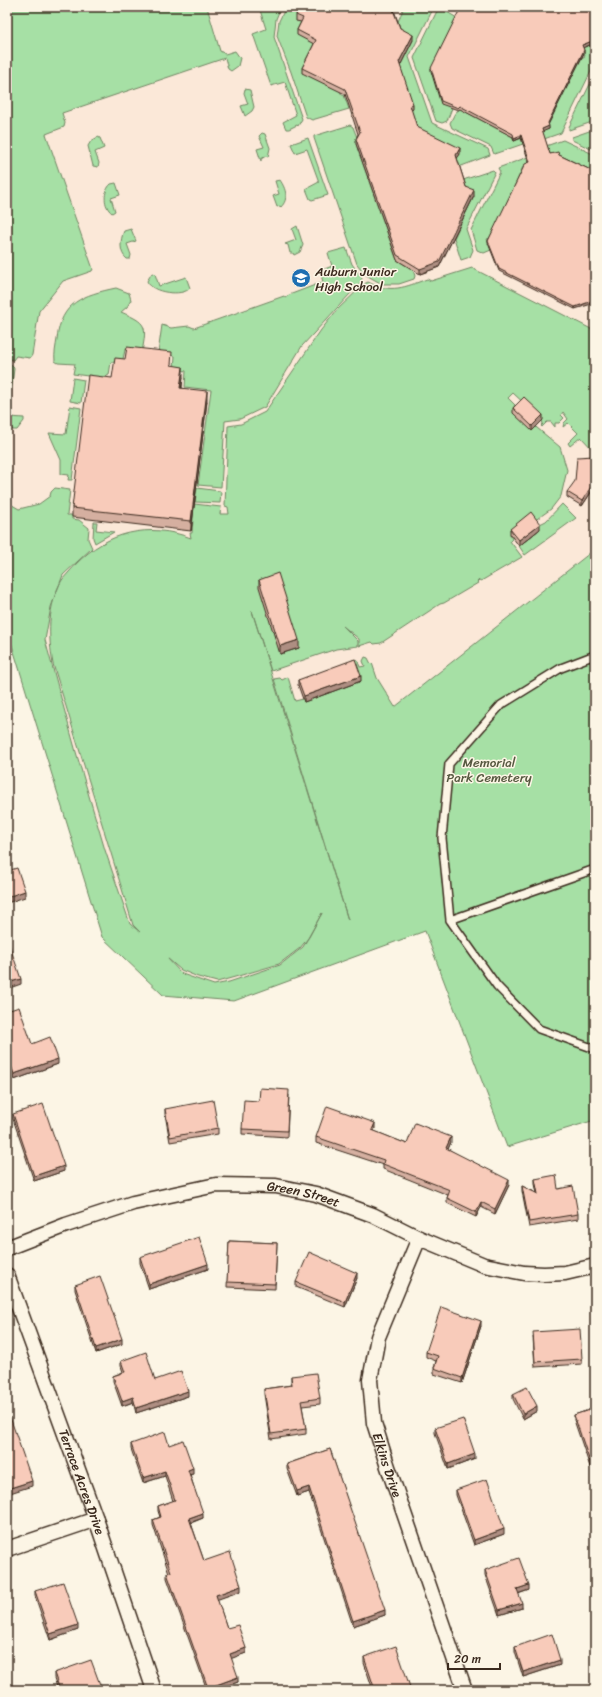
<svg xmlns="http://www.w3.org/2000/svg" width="602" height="1697" viewBox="0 0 602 1697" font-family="Sriracha,sans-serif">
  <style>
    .built { fill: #fbe8d8 }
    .green { fill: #a6e0a5; stroke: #708562; fill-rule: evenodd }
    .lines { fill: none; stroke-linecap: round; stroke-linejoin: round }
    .lane-casing { stroke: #3b2a1e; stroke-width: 10 }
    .street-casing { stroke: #3b2a1e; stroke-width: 17 }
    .lane { stroke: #fcf5e5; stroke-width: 7 }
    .street { stroke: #fcf5e5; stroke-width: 14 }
    .wall { fill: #d5afa0; stroke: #3b2a1e }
    .shaded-wall { fill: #ae8e82; stroke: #3b2a1e }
    .building { fill: #f8cbba; stroke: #3b2a1e }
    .labels { text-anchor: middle; stroke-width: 3; stroke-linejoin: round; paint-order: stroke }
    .poi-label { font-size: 13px; fill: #3b2a1e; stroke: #fcf5e5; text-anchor: start }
    .park-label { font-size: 13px; fill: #565840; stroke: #fcf5e5 }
    .street-label { font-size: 13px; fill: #3b2a1e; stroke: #fcf5e5 }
  </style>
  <rect width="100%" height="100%" fill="#fcf5e5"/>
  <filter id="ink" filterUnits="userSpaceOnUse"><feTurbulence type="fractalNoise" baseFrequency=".025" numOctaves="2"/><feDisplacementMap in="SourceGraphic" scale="8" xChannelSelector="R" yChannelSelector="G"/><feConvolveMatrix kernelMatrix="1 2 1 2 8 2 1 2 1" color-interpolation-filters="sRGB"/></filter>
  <g filter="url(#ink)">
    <path class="built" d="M7 7H595V549L395 707 425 931 234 1001 163 995 102 937 7 629Z"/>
    <path class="green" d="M7 7H207L220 51 225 54 235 51 240 58 238 66 231 71 228 69 225 58 62 113 65 123 64 127 46 134 93 269 92 271 63 281 39 311 32 355 30 358 16 356 13 360 7 359Z
      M259 7H281L276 19 274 37 302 119 298 126 297 125 289 129H286L283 122 296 115 285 82 271 86 253 34 266 29Z
      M286 7H302L303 23 342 95H344L349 109 312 120 306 117 291 72 277 36 279 21Z
      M404 7H434L409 57 432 123 488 149 490 155 459 167 456 160 459 153 417 132 410 111 413 109 399 68 400 33 397 24Z
      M442 9 457 18 452 108 447 121 442 123 436 121 414 58 437 11Z
      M590 45 595 57V63L561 133 544 139 542 132 548 125 581 58 585 56 582 48Z
      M595 74V121L569 130V127Z
      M245 89 250 90 254 107 252 111 245 116 241 106 248 104 244 93Z
      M460 109 513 137 514 141 522 138 523 144 494 154 491 147 452 128 450 123 455 113Z
      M350 125 353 127 358 140 356 144 397 260 413 270 415 276 414 279 399 284H382L366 275 357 264 314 138V136Z
      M595 129V151L572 140V137Z
      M262 133 265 134 270 148 268 157 266 156 261 159V161L257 149 264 147 259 136Z
      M98 137 100 138 104 148 95 152 99 163 98 167 93 166 88 146 91 141Z
      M308 138 328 195 312 200 310 199 306 189 319 182 307 149 295 153 291 144Z
      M563 140 595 155V175L550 157 546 146Z
      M528 157 530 164 523 167 491 238 487 239 491 250 484 253 477 250 471 230 500 172 498 168Z
      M493 170 495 172 466 229 473 250 470 257 461 260 454 238 474 196 466 192 463 180Z
      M280 180C286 189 289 199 281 207L280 206 277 207 273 196 279 194 275 181Z
      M116 183 120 195 111 198 115 211 112 213C103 206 103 191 111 184Z
      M297 226 303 245 300 252 294 255 293 253H290L288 245 285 244 296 240 292 229Z
      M131 229 136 241 127 244 131 255 130 259H127C119 253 120 240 124 231Z
      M346 248 352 264 362 278 361 282 302 346 265 407 240 419 225 421 221 487 198 485 211 390 185 387 186 371 174 369 175 356 158 353 162 325 171 328 189 326 194 328 284 296 285 298 289 295 323 282 320 271 332 266 328 253Z
      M472 268 595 331V452L581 437 570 446 568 443 578 433 568 423 563 427 564 423 568 419 563 412 561 415 564 418 559 423H555V427L551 422H547L542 427 541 426 543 424 542 420 513 393 508 398 515 405 513 408 560 447 567 470 561 496 551 509 534 521 510 534 512 539 510 541 522 557 481 581 479 580 477 582 478 583 444 603 440 604 381 643 374 644 372 642 359 646V639L343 626 358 641V646L336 649 271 671 252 611 348 920 274 679 280 678 282 680 288 677 295 701 303 699 304 701 361 681 352 660 357 659 360 667 365 666 363 661 365 657 368 658 371 664 372 663 377 678 395 707 595 549V1120L507 1147 425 931 234 1001 163 995 102 937 7 629V502L19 509 39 504 50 496 51 492 55 488 70 490 67 515H72V519L79 520 89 528 88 539 92 548 63 575 51 607 45 640 76 752 105 850 130 924 140 932 133 925 53 664C48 637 47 605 62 580 66 575 72 569 76 564 107 532 149 522 191 538L190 533H192L194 504 221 507 220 514H229L228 507 225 506 228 426 241 424 265 412 321 330 337 310 364 284 368 282C391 294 405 287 427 279L431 281ZM322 913 303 947 280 965 229 982 214 985 182 974 167 958 181 970 198 977 217 982 235 977 279 964 300 948 309 937Z
      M152 273 155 274 159 286 186 277 190 288C183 297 151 293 147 281Z
      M116 288 129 293 131 300 127 307 121 312C147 323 147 325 142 352L125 350 122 363 111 362 109 375 103 378 73 374 75 364 58 363 55 361C54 354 56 346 57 339 61 302 83 295 116 288Z
      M7 365 13 366 14 369 8 414 10 417 24 418V421L17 430H13L7 425Z
      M73 378 84 380 81 403 70 401Z
      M70 406 81 408 72 480H68L69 475 61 474V460L49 433 66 434Z
      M197 488 220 491 221 492 220 503 195 502Z
      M562 504 576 518 525 555 519 546 540 529 538 525 546 521Z
      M94 522H97L96 530 114 532 95 543 93 538Z"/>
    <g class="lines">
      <defs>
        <path id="lane" d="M595 655 561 668 501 705 449 764 442 838 450 920 497 986 539 1029 595 1049
          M450 920 595 869"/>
        <g id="street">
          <path id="s1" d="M419 1238 378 1337 370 1380 374 1423 387 1464 465 1690"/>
          <path id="s2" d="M7 1248 66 1225 133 1203 216 1185 276 1186 316 1194 373 1215 419 1238 484 1265 524 1273 544 1274 565 1273 595 1266"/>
          <path id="s3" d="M7 1275 96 1519 154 1690"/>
          <path d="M7 1549 96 1519"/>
        </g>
      </defs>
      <use href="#lane" class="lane-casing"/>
      <use href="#street" class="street-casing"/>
      <use href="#lane" class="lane"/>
      <use href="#street" class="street"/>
    </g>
    <path class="wall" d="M300 7H393L400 28 413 40 400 66 413 109 411 110 417 127 460 154 457 158 466 187 474 196 439 267 420 274 397 260 356 144V139L358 134 345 94 302 73V68L314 44 297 35V30L301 22 296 21V15Z
      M595 7V43L583 47 584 53 548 124 549 129 542 131 550 154 559 155 595 172 575 309 499 271 488 243V241L529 162 521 138 514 141 513 137 460 109 458 110 441 104 431 71V68Z
      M172 365 183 377 182 388 207 401 191 531 72 517V508L112 378Z
      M513 408 543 420 532 431 513 413Z
      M594 488 582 506 567 497V492Z
      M510 529H540L519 546 510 534Z
      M259 580 299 648 280 654 259 587Z
      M298 680 361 681 304 702 298 685Z
      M7 1011 32 1044 58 1064 14 1080 7 1059Z
      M289 1095 287 1137 242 1134V1129L259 1101Z
      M165 1109 218 1128V1134L170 1142 165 1114Z
      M13 1114 64 1171 34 1181 13 1119Z
      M375 1128 374 1131 407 1144 451 1142 448 1149 509 1185 495 1214 481 1207 476 1217 447 1203V1198L448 1195 383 1169V1165L316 1143V1137Z
      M535 1179 558 1189 578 1214V1219L529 1227 522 1191V1186L537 1193 535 1184Z
      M229 1241 277 1243 275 1289 227 1287Z
      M140 1257 208 1269 149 1289 140 1263Z
      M357 1278 345 1307 296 1287V1282Z
      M75 1285 122 1344 96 1353 75 1290Z
      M481 1326 462 1383 434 1374V1368L436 1361 426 1357V1352Z
      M533 1337 582 1359V1364L535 1367Z
      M121 1361 155 1380 188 1396 136 1413 133 1402 122 1406 113 1381V1376L123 1372 121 1366Z
      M291 1376 320 1398V1404L302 1406 306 1429V1434L271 1439 264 1394V1389L291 1385Z
      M513 1394 537 1411 523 1419 513 1399Z
      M595 1408V1465L590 1467 574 1420V1415Z
      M435 1428 475 1459 448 1469 435 1433Z
      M131 1444 169 1445 193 1474H190L203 1518 191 1523 204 1561 241 1591 217 1599 227 1628 246 1653 231 1658 238 1682 216 1690H207L167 1578V1573H169L153 1525V1520L160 1517 158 1511V1506L173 1501 165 1476 143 1483 131 1449Z
      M330 1449 385 1615 353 1626 309 1492 297 1496 287 1469V1464Z
      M456 1490 504 1534 474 1545 456 1495Z
      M595 1511V1523L593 1517V1512Z
      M485 1570 529 1590 518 1594 522 1608 499 1615 485 1575Z
      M35 1591 78 1630 50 1640 35 1596Z
      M515 1647 560 1665 523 1677 515 1652Z
      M364 1657 411 1690H373L364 1663Z
      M54 1673 102 1690H58L54 1678Z"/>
    <path class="shaded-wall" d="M413 35V40L399 68V62Z
      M595 40V43L582 48V45Z
      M584 50V53L548 125V123Z
      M413 104V109L410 111V105Z
      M549 126V129L542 132V129Z
      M521 135V138L514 141V138Z
      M460 148V154L456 160V155Z
      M474 190V196L439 267 420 274V269Z
      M595 300V303L575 309V307Z
      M183 367V377L180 397V388Z
      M207 391V401L191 531V521Z
      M543 415V420L532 431V426Z
      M594 456V488L582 506V501Z
      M540 524V529L519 546V540Z
      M299 640V648L280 654V646Z
      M361 676V681L304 702V696Z
      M25 891V897L7 903V897Z
      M21 979V984L7 989V983Z
      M58 1059V1064L14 1080V1074Z
      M375 1123V1128L372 1135V1130Z
      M451 1137V1142L446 1154V1148Z
      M64 1166V1171L34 1181V1176Z
      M509 1180V1185L495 1214V1209Z
      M481 1202V1207L476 1217V1212Z
      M208 1264V1269L149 1289V1284Z
      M357 1273V1278L345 1307V1302Z
      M481 1321V1326L462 1383V1378Z
      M122 1339V1344L96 1353V1348Z
      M188 1391V1396L136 1413V1408Z
      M133 1397V1402L122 1406V1401Z
      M537 1406V1411L523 1419V1414Z
      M475 1454V1459L448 1469V1464Z
      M595 1460V1465L590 1467V1462Z
      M193 1468V1474L188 1475V1470Z
      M165 1471V1476L143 1483V1478Z
      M32 1481V1486L7 1494V1489Z
      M309 1487V1492L297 1496V1491Z
      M203 1513V1518L189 1523V1518Z
      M504 1529V1534L474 1545V1540Z
      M529 1585V1590L517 1594V1589Z
      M241 1586V1591L216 1600V1595Z
      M522 1603V1608L499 1615V1610Z
      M385 1610V1615L353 1626V1621Z
      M78 1625V1630L50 1640V1634Z
      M246 1648V1653L230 1659V1654Z
      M560 1660V1665L523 1677V1672Z
      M238 1677V1682L216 1690H208V1688Z"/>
    <path class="building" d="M300 7H392L400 28 413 35 399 62 413 104 410 105 417 127 460 148 456 155 466 187 474 190 439 262 420 269 397 255 356 139 360 132 345 89 302 68 316 40 297 30 303 18 296 15Z
      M461 7H595V40L582 45 584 50 548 123 549 126 542 129 550 154 558 152 559 155 595 172V300L575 307 499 269 488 241 525 164 530 162 521 135 514 138 513 134 460 106 458 108 441 101 431 68Z
      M127 347 172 352 171 365 183 367 180 388 207 391 191 521 72 508 88 375 112 378 115 358 125 359Z
      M524 397 543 415 532 426 513 408Z
      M594 456V482L582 501 567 492 575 481 577 457Z
      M531 512 540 524 519 540 510 529Z
      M278 573 299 640 280 646 259 580Z
      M355 659 361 676 304 696 298 680Z
      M17 868 25 891 7 897V871Z
      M7 938 21 979 7 983Z
      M19 1007 32 1044 50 1037 58 1059 14 1074 7 1054V1011Z
      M260 1088 289 1090 287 1131 242 1129 244 1100 259 1101Z
      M213 1100 218 1128 170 1137 165 1109Z
      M43 1104 64 1166 34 1176 13 1114Z
      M327 1106 375 1123 372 1130 407 1144 415 1123 451 1137 446 1148 509 1180 495 1209 481 1202 476 1212 447 1198 450 1190 383 1164 384 1160 316 1137Z
      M556 1175 558 1189 573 1186 578 1214 529 1222 522 1186 538 1194 535 1179Z
      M199 1237 208 1264 149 1284 140 1257Z
      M229 1241 277 1243 275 1284 227 1282Z
      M309 1252 357 1273 345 1302 296 1282Z
      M100 1276 122 1339 96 1348 75 1285Z
      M441 1307 481 1321 462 1378 434 1368 438 1356 426 1352Z
      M580 1329 582 1359 535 1362 533 1332Z
      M146 1352 155 1380 181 1371 188 1391 136 1408 133 1397 122 1401 113 1376 125 1372 121 1361Z
      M316 1373 320 1398 301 1401 306 1429 271 1434 264 1389 292 1385 291 1376Z
      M527 1387 537 1406 523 1414 513 1394Z
      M595 1408V1460L590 1462 574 1415Z
      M10 1417 32 1481 7 1489V1418Z
      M463 1419 475 1454 448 1464 435 1428Z
      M165 1432 169 1445 183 1440 193 1468 188 1470 203 1513 189 1518 204 1561 230 1552 241 1586 216 1595 227 1628 238 1625 246 1648 230 1654 238 1677 208 1688 167 1573 171 1572 153 1520 161 1517 158 1506 175 1500 165 1471 143 1478 131 1444Z
      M330 1449 385 1610 353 1621 309 1487 297 1491 287 1464Z
      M487 1479 504 1529 474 1540 456 1490Z
      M595 1511V1518L593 1512Z
      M519 1558 529 1585 517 1589 522 1603 499 1610 485 1570Z
      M63 1582 78 1625 50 1634 35 1591Z
      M552 1634 560 1660 523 1672 515 1647Z
      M396 1646 411 1690H375L364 1657Z
      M91 1660 102 1690H60L54 1673Z"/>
  </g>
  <defs>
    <symbol id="school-disc" viewBox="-11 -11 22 22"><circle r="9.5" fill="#1f6fb2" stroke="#fcf5e5"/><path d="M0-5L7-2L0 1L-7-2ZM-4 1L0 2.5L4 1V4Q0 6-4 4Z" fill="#fff"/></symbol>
  </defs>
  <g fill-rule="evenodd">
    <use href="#school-disc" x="290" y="267" width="22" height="22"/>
  </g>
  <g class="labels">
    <g class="poi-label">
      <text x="315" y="276">Auburn Junior<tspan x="315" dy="15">High School</tspan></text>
    </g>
    <g class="park-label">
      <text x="489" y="767">Memorial<tspan x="489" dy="15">Park Cemetery</tspan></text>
    </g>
    <g class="street-label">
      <text dy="5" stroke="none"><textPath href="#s2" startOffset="307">Green Street</textPath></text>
      <text dy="5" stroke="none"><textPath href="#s1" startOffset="238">Elkins Drive</textPath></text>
      <text dy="5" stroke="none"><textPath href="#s3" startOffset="220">Terrace Acres Drive</textPath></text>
    </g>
  </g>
  <rect width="602" height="1697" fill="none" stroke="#fcf5e5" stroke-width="24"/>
  <rect x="12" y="12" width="578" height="1673" fill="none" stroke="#3b2a1e" stroke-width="1.5" filter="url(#ink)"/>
  <path d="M448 1663v6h52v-6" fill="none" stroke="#3b2a1e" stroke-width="2"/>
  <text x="454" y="1663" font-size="12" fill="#3b2a1e" stroke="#fcf5e5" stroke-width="3" paint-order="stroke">20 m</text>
</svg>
